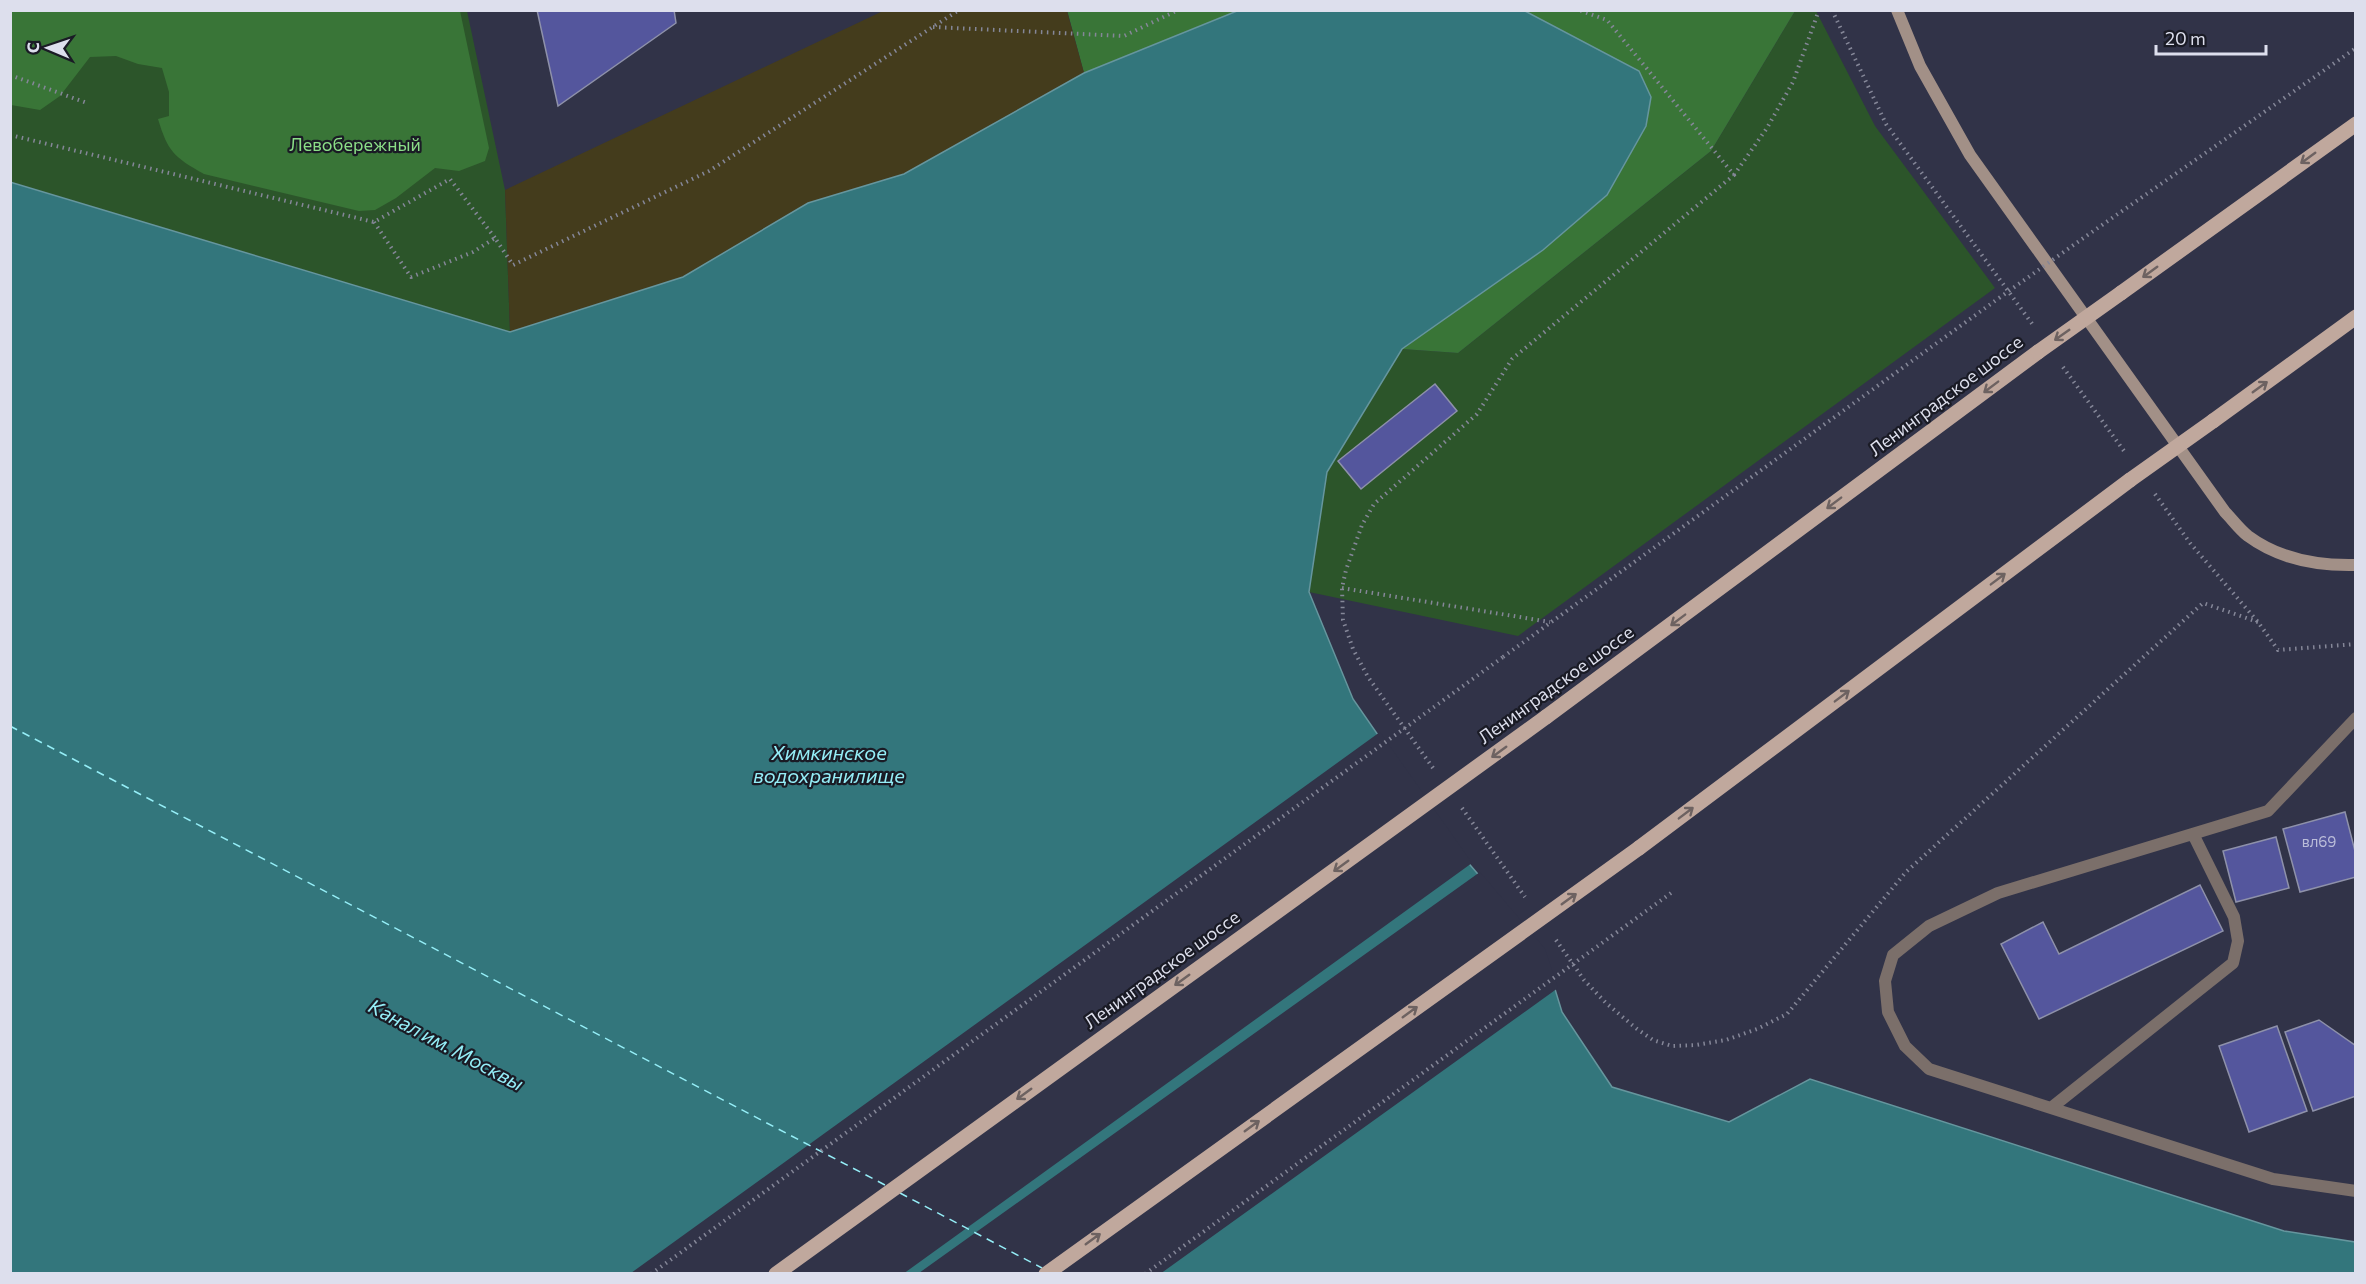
<svg xmlns="http://www.w3.org/2000/svg" width="2366" height="1284" viewBox="0 0 2366 1284" font-family="Commissioner,sans-serif">
  <style>
    .green { fill: #2c552a }
    .forest { fill: #397537 }
    .sand { fill: #443c1c }
    .water { fill: #33767c; stroke: #66969e; stroke-width: 1.5 }
    .pier { fill: #313348 }
    .lines { fill: none; stroke-linecap: round; stroke-linejoin: round }
    .ferry { stroke: #95eef7; stroke-width: 1.5; stroke-dasharray: 8 6; stroke-linecap: butt }
    .building { fill: #54569d; stroke: #8e91aa; stroke-width: 1.5 }
    .path { stroke: #858798; stroke-width: 4; stroke-dasharray: 1.5 4.5; stroke-linecap: butt }
    .lane { stroke: #7b6f6a; stroke-width: 12 }
    .secondary { stroke: #a29087; stroke-width: 12 }
    .primary { stroke: #c0a89d; stroke-width: 15 }
    .path-bridge { stroke: #858798; stroke-width: 4; stroke-dasharray: 1.5 4.5; stroke-linecap: butt }
    .primary-bridge { stroke: #c0a89d; stroke-width: 15 }
    .oneway { stroke: #6d6261 }
    .labels { text-anchor: middle; stroke-width: 4.5; stroke-linejoin: round; paint-order: stroke }
    .number-label { font-size: 15px; fill: #bbbdd9 }
    .park-label { font-size: 18px; fill: #8bde87; stroke: #1a1b25 }
    .street-label { font-size: 18px; fill: #dddfed; stroke: #1a1b25 }
    .water-label { font-size: 20px; font-style: italic; fill: #95eef7; stroke: #1a1b25 }
  </style>
  <rect width="100%" height="100%" fill="#313348"/>
  <path class="green" d="M10 11H467L505 190 510 332 11 182Z
    M1795 11H1816L1875 126 1995 288 1518 636 1309 592 1327 472 1402 349 1458 353 1711 151Z"/>
  <path class="forest" d="M1067 10 1237 11 1084 73Z
    M10 11H460L489 148 485 161 459 171 435 168 396 198 375 210 359 211 204 174C174 157 168 152 158 119L169 116V92L162 68 138 64 116 56 90 57 60 96 40 110 11 105Z
    M1525 11H1795L1711 151 1458 353 1402 349 1543 250 1607 195 1646 126 1639 71Z"/>
  <path class="sand" d="M883 11H1067L1084 73 904 174 808 203 683 277 510 332 505 190Z"/>
  <path class="water" d="M1237 11H1525L1639 71 1651 97 1646 126 1607 195 1543 250 1402 349 1327 472 1309 592 1353 699 1459 852 1543 950 1562 1012 1612 1087 1729 1122 1810 1079 2284 1231 2355 1242V1273H11L10 182 510 332 683 277 808 203 904 174 1084 73Z"/>
  <path class="pier" d="M1380 732 1472 863 903 1274 631 1273Z
    M1480 872 1545 949 1558 988 1160 1274 919 1273Z"/>
  <g class="lines">
    <path class="ferry" d="M10 726 885 1185
      M900 1193 1042 1268"/>
  </g>
  <path class="building" d="M537 10H674L676 23 558 106Z
    M1435 384 1457 411 1361 489 1338 461Z
    M2345 812 2356 855V877L2300 892 2283 829Z
    M2276 837 2289 888 2236 902 2223 851Z
    M2200 885 2223 931 2039 1019 2001 944 2043 922 2059 954Z
    M2319 1020 2356 1046V1096L2313 1111 2285 1032Z
    M2277 1026 2307 1111 2249 1132 2219 1046Z"/>
  <g class="lines">
    <path class="path" d="M1832 10 1886 124 2033 325
      M933 27 1124 36 1178 10
      M10 75 87 103
      M10 135 374 222 450 179 495 238
      M1734 175 1767 128 1793 82 1819 10
      M374 222 411 277 473 252 495 238 513 265 709 171 959 10
      M2082 239 2356 48
      M2063 367 2124 451
      M2155 494 2190 543 2258 622 2278 650 2356 644
      M1342 588 1550 622
      M1503 657 1999 298
      M1433 768 1368 677 1353 649 1343 620 1342 588 1346 570 1362 525 1374 504 1477 414 1512 359 1734 175 1607 20 1579 10
      M1462 808 1525 897
      M1556 940 1584 980 1606 1003 1637 1029 1653 1040 1672 1046 1696 1045 1726 1040 1757 1029 1787 1014 1906 872 2203 603 2258 622"/>
    <path class="lane" d="M2356 718 2268 811 1998 893 1929 926 1893 955 1885 981 1888 1012 1905 1046 1929 1069 2273 1179 2356 1191
      M2051 1108 2233 963 2238 941 2234 917 2193 834"/>
    <path class="secondary" d="M1897 10 1920 66 1970 155 2225 512C2232 519 2239 529 2248 536 2279 559 2318 566 2356 565"/>
    <path class="primary" d="M2121 293 2356 124
      M2213 421 2356 317
      M1546 717 2038 352
      M1639 848 2130 480"/>
    <path class="path-bridge" d="M1999 298 2082 239
      M651 1274 1503 657
      M1145 1274 1671 893"/>
    <path class="primary-bridge" d="M2038 352 2121 293
      M2130 480 2213 421
      M776 1274 1546 717
      M1046 1274 1639 848"/>
  </g>
  <defs><path id="oneway-shaft" d="M-6 0H5M1.5-3L5.5 0L1.5 3" fill="none" stroke-width="1.6" stroke-linecap="round" stroke-linejoin="round" transform="scale(1.5)"/></defs>
  <g class="oneway">
    <use href="#oneway-shaft" transform="translate(2308 158) rotate(144)"/>
    <use href="#oneway-shaft" transform="translate(2150 272) rotate(144)"/>
    <use href="#oneway-shaft" transform="translate(2062 335) rotate(145)"/>
    <use href="#oneway-shaft" transform="translate(1991 387) rotate(143)"/>
    <use href="#oneway-shaft" transform="translate(2260 387) rotate(-36)"/>
    <use href="#oneway-shaft" transform="translate(1834 503) rotate(143)"/>
    <use href="#oneway-shaft" transform="translate(1998 579) rotate(-37)"/>
    <use href="#oneway-shaft" transform="translate(1678 620) rotate(143)"/>
    <use href="#oneway-shaft" transform="translate(1842 696) rotate(-37)"/>
    <use href="#oneway-shaft" transform="translate(1499 752) rotate(144)"/>
    <use href="#oneway-shaft" transform="translate(1686 813) rotate(-37)"/>
    <use href="#oneway-shaft" transform="translate(1341 866) rotate(144)"/>
    <use href="#oneway-shaft" transform="translate(1569 899) rotate(-36)"/>
    <use href="#oneway-shaft" transform="translate(1182 980) rotate(144)"/>
    <use href="#oneway-shaft" transform="translate(1410 1012) rotate(-36)"/>
    <use href="#oneway-shaft" transform="translate(1024 1094) rotate(144)"/>
    <use href="#oneway-shaft" transform="translate(1252 1126) rotate(-36)"/>
    <use href="#oneway-shaft" transform="translate(1093 1239) rotate(-36)"/>
  </g>
  <g class="labels">
    <g class="number-label">
      <text x="2319" y="847">вл69</text>
    </g>
    <g class="park-label">
      <text x="355" y="151">Левобережный</text>
    </g>
    <g class="street-label">
      <text transform="translate(1946 396) rotate(-37)" y="6">Ленинградское шоссе</text>
      <text transform="translate(1556 685) rotate(-36)" y="6">Ленинградское шоссе</text>
      <text transform="translate(1162 970) rotate(-36)" y="6">Ленинградское шоссе</text>
    </g>
    <g class="water-label">
      <text x="829" y="760">Химкинское<tspan x="829" dy="23">водохранилище</tspan></text>
      <text transform="translate(446 1045) rotate(28)" y="7">Канал им. Москвы</text>
    </g>
  </g>
  <rect width="2366" height="1284" fill="none" stroke="#dddfed" stroke-width="24"/>
  <g transform="translate(48 48) rotate(272)" stroke="#1a1b25" stroke-width="4.5" paint-order="stroke">
  <path d="M0-4.5L10 22L0 15L-10 22Z" fill="#dddfed"/>
  <text y="-9" font-size="16" font-weight="bold" text-anchor="middle" fill="#dddfed">С</text>
  </g>
  <path d="M2156 45v9h110v-9" fill="none" stroke="#dddfed" stroke-width="3"/>
  <text x="2165" y="45" font-size="18" fill="#dddfed" stroke="#1a1b25" stroke-width="4.5" paint-order="stroke">20 m</text>
</svg>
